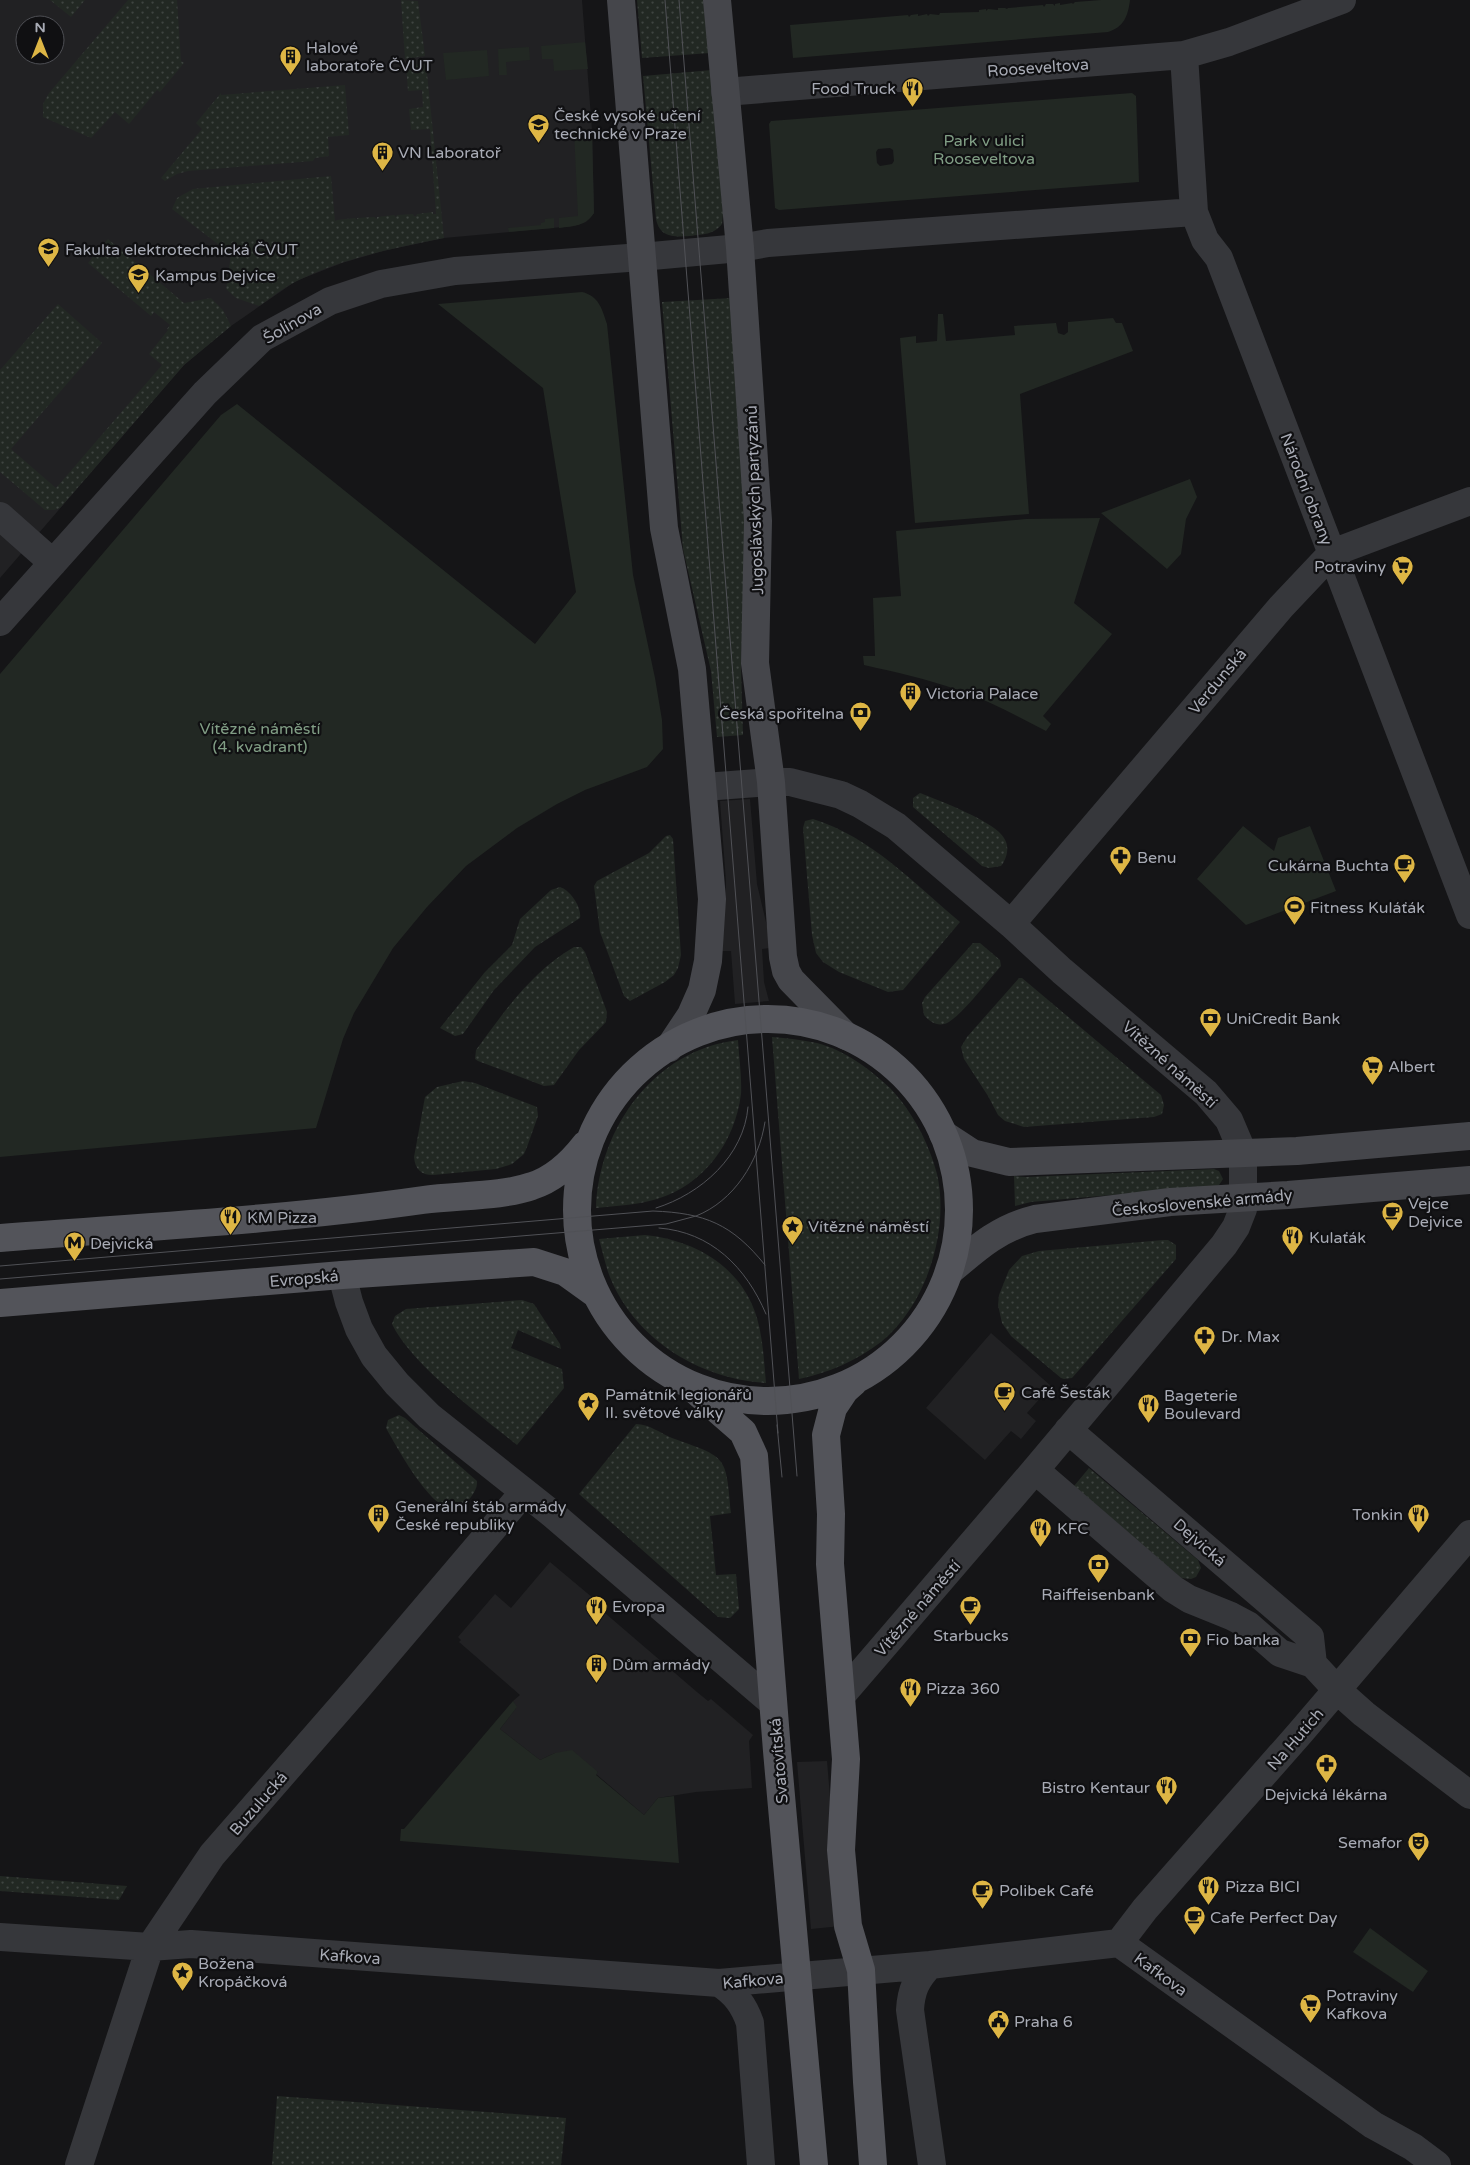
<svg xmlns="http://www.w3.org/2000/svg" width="1470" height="2165" viewBox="0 0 1470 2165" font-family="'Varela Round',sans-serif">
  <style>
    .built { fill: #212123; fill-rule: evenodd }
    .grass { fill: url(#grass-dots) }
    .green { fill: #222823; fill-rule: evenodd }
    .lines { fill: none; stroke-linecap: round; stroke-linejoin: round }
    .minor { stroke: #36373b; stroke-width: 28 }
    .secondary { stroke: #45464b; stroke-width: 28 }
    .primary { stroke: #53545a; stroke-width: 28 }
    .tram { stroke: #505156; stroke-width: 1 }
    .labels { text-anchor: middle; stroke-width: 4.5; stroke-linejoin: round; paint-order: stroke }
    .poi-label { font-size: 16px; fill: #a8abb5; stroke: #101012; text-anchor: start }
    .street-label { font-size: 16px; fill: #a8abb5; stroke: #101012 }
    .park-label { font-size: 16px; fill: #819e85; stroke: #101012 }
  </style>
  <defs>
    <pattern id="grass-dots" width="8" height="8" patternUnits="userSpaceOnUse" patternTransform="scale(1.25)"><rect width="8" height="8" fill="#222823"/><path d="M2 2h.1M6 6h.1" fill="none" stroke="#3f4441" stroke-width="1.8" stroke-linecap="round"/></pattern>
  </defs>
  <rect width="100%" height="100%" fill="#151517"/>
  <path class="built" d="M0 0H582L592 130 594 213 586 222 574 226 444 238 383 251 342 263 296 281 231 326 184 365 0 578ZM25 25H55V55H25Z
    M750 799 757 884 769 935 770 948 762 949 764 982 769 1001 735 1004 731 951H722L726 882 720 801Z
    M991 1333 1051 1386 1027 1413 1036 1421 1021 1439 1011 1431 985 1460 926 1408Z
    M550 1562 593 1598 591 1601 697 1692 708 1701 711 1699 753 1735 749 1741 752 1788 696 1792 658 1798 644 1815 596 1774 598 1772 555 1753 540 1760 500 1729 516 1708 513 1701 520 1695 459 1642 461 1640 458 1637 495 1594 511 1608Z
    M827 1761 841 1926 811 1929 797 1762Z"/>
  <path class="grass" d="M50 0H85L71 17Z
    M128 0H177L181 61 184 63 160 92 157 90 129 124 115 112 91 138 43 117V104L49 93Z
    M401 0 418 1 425 56 405 59Z
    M637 0H706L710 53 642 58Z
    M426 64 444 238C394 248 343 258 297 281 284 287 271 298 259 306L236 298 226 289 231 254 172 209 177 198 193 189 331 176 335 221 337 220 355 218 357 220V218L374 217 377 219V217L394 215 396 217 397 215 413 214 414 216H416L417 214 433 212V214H436L430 129 411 130 409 109 423 107 422 90 408 91 406 65Z
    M712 70 723 214 722 224C713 235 704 234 690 236 674 237 660 238 656 219L643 76Z
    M345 85 349 135 328 137 329 156 315 158 313 161 188 171 177 174 165 181 161 178 202 129 196 123 221 93V95Z
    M108 239 184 303 211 298 223 310 231 326 184 365 60 508 54 510H45L0 472V370L58 304 102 343 11 449 56 488 162 365 149 354 168 330 167 329 170 325 154 312 151 316 88 263Z
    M732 298 746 543 741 668 743 735 717 737 711 671 683 549 662 302Z
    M920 793C938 800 996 822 1004 838 1010 847 1007 858 1001 866L989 868 982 866 913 807V798Z
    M813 819C871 837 915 884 960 922L903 990 888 992 839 972 823 962 816 953 812 935 803 828 805 821Z
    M670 835 673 839 681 955 678 968 674 975 665 982 630 1001 624 996 600 932 594 886 597 881 649 853 666 836Z
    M560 887C570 890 582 907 580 918L535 947 494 990 463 1034 455 1036 440 1028 485 972 512 945 520 919 551 890Z
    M973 943H980L1000 960 1001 966C990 978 957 1022 944 1024 936 1026 929 1021 924 1015L922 1003 925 997Z
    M574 947H581L585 952 607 1012 606 1022 579 1050 554 1085 544 1086 478 1061 475 1059 476 1050C504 1012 532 971 574 947Z
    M1019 978H1022L1161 1095 1164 1105 1162 1114 1154 1117 1024 1127 1005 1121 998 1115 988 1096 964 1059 961 1047 967 1037Z
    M772 1037C787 1038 802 1040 817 1043 844 1050 870 1069 890 1088 912 1111 929 1143 937 1174 950 1230 926 1306 881 1342 856 1361 828 1373 799 1379Z
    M738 1040C739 1058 742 1077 741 1094 735 1142 704 1185 657 1199 637 1205 616 1206 596 1208 599 1128 654 1050 738 1040Z
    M463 1081 475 1083 537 1107 538 1116 527 1147 524 1154 512 1164 496 1169 433 1175C421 1175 415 1169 414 1157L425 1097 437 1087Z
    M1214 1169 1219 1171 1223 1179 1219 1185 1216 1186 1031 1202 1015 1206 1014 1176 1026 1177Z
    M645 1235C695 1240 742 1267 757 1318 763 1339 764 1361 766 1383 699 1379 632 1338 608 1272 605 1262 602 1250 599 1239Z
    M1163 1240H1168L1176 1245V1259L1072 1378 1064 1379 1061 1378 1011 1336 1002 1323 998 1305 999 1295 1009 1270 1022 1256 1039 1251Z
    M522 1300 534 1304 560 1344 561 1349 518 1330 511 1348 562 1369 564 1388 517 1445C481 1416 411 1364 392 1324L395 1316 406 1309Z
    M399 1415 405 1418 477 1481C478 1493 463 1508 452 1511 427 1503 399 1451 386 1428L388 1420Z
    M636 1424C649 1424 660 1433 672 1438 727 1458 726 1454 731 1513L710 1516 716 1575 736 1574 739 1609 730 1618 718 1617 579 1494Z
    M1089 1468 1198 1560 1201 1568 1196 1577 1191 1579 1181 1578 1074 1486Z
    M0 1876 127 1886 119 1900 0 1891Z
    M277 2096 566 2118 561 2165H272Z"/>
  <path class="green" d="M1101 0H1130C1128 16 1124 27 1108 32L793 58 790 25 908 15 909 17 911 15 918 14V16L927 14 928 16 930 14 939 15 940 13 979 12V10L986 9V11L988 9 998 10V8H1005L1007 9 1008 8 1043 5 1044 7 1046 4H1053L1055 6V4L1060 3V5L1072 3 1073 4 1075 2Z
    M585 42 588 69 554 71 553 59H542L541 46Z
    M529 47 530 60 506 62 507 75H499L498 49Z
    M487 50 489 76 446 80 443 53Z
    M1132 93 1136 96 1139 182 779 210 775 208 769 124 771 121ZM890 148 893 150 894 161 892 164 880 166 877 163 876 152 878 149Z
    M592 130 594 213C586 226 574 226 559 228V218L578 216 574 131Z
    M554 218V228L509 232 508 228 541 225V223L545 222V219Z
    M582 292C599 296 602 309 607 324L633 575 655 678 662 720 663 749 647 767 585 790 557 804 517 828 466 866 427 907 393 948 354 1013 343 1039 316 1128 0 1157V674L221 415 237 404 535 644 576 592 543 388 438 304Z
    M938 314H943L946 341 1015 335 1014 326 1056 323 1058 333 1064 335 1068 332V322L1113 318 1116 323H1122L1133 351 1020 394 1029 514 915 523 900 338 916 336V343L937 341Z
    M1190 479 1197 497 1186 519 1181 554 1167 569 1101 513Z
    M1100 518 1074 603 1112 634 1043 716 1051 724 1046 731C1017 716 988 700 958 690 927 679 895 672 864 665L863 656H875L873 598 901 596 896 531 1026 519Z
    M1243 826 1274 851 1278 838 1310 826 1336 891 1246 925 1197 879Z
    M513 1701 517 1707 500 1729 540 1760 555 1753 572 1750 598 1772 596 1775 644 1815 658 1798 674 1796 679 1863 400 1841 401 1829H404Z
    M1370 1928 1428 1971 1413 1992 1353 1952Z"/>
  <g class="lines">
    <path class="minor" d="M1184 55 1194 212 1205 240 1219 258 1470 915
      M725 92 1184 55 1229 42 1342 0
      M0 516 53 563
      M0 622 205 393 262 338 330 301 381 284 455 271 641 257 740 248 768 243 1194 212
      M704 787 771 782H790L841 795 860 804 896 826 1011 924 1062 971 1206 1093 1229 1120 1243 1153V1209L1236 1227 1224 1245 1035 1470 841 1696
      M1011 924 1281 607 1332 553 1470 501
      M342 1275 349 1302 359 1329 374 1356 397 1384 429 1416 551 1513 773 1703
      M1068 1430 1310 1637 1313 1664
      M1035 1470 1173 1589 1189 1599 1231 1616 1248 1625 1280 1653 1313 1664 1337 1690 1364 1714 1470 1795
      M0 1937 150 1947 191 1944 719 1983 930 1965 1119 1943 1373 2125 1413 2147 1437 2165
      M1119 1943 1145 1909 1300 1733 1470 1534
      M930 1965C916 1979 911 1991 910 2010L932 2165
      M719 1983C735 1993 744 2005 750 2023L761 2165
      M79 2165 150 1947 212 1855 355 1691 524 1492"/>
    <path class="secondary" d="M621 0 664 528 692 669 712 899 708 961 702 990 691 1015 669 1048
      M717 0 740 248 758 521 755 663 771 782 783 957 786 971 791 980 846 1036
      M943 1134 972 1153 1009 1162 1297 1151 1470 1136
      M950 1271C978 1247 999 1228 1035 1219L1170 1202 1288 1195 1470 1180"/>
    <path class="primary" d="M577 1210a191 191 0 1 1 382 0a191 191 0 1 1-382 0Z
      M0 1238C141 1227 283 1220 423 1200 457 1195 501 1197 532 1186 554 1179 571 1163 585 1145
      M0 1303 342 1275 534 1262 565 1272 597 1295
      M854 1382 845 1390 833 1408 826 1435 831 1514 830 1564 846 1759 841 1850 848 1926 861 1970 867 2082 873 2165
      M696 1391 743 1432 754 1456 777 1751 814 2165"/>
    <path class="tram" d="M665 0 778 1433
      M679 0 797 1476
      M656 1208C701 1194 744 1156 748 1107
      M659 1228C711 1232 746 1267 766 1314
      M0 1266 653 1211C705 1213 732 1224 765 1265
      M0 1279 666 1224C676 1221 686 1219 696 1216 734 1201 759 1161 765 1122
      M777 1425 782 1477"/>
  </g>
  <defs>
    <symbol id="building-pin" viewBox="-11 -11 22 30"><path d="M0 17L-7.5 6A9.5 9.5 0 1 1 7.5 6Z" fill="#deb645" stroke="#101012"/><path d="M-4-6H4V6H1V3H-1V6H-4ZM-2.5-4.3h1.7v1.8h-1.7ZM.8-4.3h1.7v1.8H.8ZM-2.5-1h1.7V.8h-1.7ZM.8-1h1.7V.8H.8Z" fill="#111"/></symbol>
    <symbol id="restaurant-pin" viewBox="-11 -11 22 30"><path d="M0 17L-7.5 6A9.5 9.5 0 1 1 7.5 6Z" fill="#deb645" stroke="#101012"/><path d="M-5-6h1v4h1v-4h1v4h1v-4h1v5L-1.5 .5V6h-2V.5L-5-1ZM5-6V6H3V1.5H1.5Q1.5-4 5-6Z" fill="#111"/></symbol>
    <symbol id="university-pin" viewBox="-11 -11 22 30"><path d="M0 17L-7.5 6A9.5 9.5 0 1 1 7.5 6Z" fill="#deb645" stroke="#101012"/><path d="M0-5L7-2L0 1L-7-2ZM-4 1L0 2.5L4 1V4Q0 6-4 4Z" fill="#111"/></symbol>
    <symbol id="supermarket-pin" viewBox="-11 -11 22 30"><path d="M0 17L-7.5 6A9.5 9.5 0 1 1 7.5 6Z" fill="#deb645" stroke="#101012"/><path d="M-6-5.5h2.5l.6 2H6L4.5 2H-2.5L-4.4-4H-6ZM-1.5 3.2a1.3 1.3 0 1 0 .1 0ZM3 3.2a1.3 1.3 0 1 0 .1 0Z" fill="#111"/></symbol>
    <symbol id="bank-pin" viewBox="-11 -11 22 30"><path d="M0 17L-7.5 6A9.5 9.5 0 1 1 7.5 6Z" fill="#deb645" stroke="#101012"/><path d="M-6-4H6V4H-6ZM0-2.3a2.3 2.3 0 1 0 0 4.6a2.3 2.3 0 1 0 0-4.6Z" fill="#111"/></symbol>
    <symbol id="pharmacy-pin" viewBox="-11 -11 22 30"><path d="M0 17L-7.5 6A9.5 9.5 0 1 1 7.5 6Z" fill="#deb645" stroke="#101012"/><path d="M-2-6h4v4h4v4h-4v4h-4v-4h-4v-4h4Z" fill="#111"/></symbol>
    <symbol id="cafe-pin" viewBox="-11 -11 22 30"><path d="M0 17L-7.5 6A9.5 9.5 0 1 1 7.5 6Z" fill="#deb645" stroke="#101012"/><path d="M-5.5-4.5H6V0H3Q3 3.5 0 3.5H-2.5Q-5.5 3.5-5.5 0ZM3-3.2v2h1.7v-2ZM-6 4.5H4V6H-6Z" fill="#111"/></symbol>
    <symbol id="stadium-pin" viewBox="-11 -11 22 30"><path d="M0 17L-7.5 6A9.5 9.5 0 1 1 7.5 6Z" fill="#deb645" stroke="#101012"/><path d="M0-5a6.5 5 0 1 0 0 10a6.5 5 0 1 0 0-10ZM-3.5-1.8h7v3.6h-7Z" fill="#111"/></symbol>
    <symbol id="sight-pin" viewBox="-11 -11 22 30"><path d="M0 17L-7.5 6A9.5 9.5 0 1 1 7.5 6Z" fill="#deb645" stroke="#101012"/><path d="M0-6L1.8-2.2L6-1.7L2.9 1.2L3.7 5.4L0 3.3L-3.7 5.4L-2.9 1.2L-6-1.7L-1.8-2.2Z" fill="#111"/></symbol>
    <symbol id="metro-pin" viewBox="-11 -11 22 30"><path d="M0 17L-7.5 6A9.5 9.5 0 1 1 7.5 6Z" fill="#deb645" stroke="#101012"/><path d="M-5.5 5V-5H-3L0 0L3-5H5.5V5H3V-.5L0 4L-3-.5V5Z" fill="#111"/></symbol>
    <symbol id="theatre-pin" viewBox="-11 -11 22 30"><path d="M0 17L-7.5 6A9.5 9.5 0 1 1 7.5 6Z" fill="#deb645" stroke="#101012"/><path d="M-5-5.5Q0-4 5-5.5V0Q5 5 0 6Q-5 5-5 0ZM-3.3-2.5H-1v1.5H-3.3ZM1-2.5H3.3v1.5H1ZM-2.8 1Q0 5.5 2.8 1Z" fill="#111"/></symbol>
    <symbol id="civic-pin" viewBox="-11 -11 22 30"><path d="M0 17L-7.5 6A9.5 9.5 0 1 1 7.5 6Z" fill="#deb645" stroke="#101012"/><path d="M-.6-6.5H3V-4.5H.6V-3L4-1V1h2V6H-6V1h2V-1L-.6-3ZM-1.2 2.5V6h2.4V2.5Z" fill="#111"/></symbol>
  </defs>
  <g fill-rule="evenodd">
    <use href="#building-pin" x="278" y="44" width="25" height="34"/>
    <use href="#restaurant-pin" x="900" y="76" width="25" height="34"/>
    <use href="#university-pin" x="526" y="112" width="25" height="34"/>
    <use href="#building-pin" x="370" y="140" width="25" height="34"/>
    <use href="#university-pin" x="36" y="236" width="25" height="34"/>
    <use href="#university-pin" x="126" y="262" width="25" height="34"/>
    <use href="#supermarket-pin" x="1390" y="554" width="25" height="34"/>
    <use href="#building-pin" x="898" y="680" width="25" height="34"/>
    <use href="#bank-pin" x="848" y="700" width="25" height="34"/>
    <use href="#pharmacy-pin" x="1108" y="844" width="25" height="34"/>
    <use href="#cafe-pin" x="1392" y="852" width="25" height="34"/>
    <use href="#stadium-pin" x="1282" y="894" width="25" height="34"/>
    <use href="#bank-pin" x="1198" y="1006" width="25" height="34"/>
    <use href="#supermarket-pin" x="1360" y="1054" width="25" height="34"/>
    <use href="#cafe-pin" x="1380" y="1200" width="25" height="34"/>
    <use href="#restaurant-pin" x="218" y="1204" width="25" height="34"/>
    <use href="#sight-pin" x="780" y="1214" width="25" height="34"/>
    <use href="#restaurant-pin" x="1280" y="1224" width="25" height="34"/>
    <use href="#metro-pin" x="62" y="1230" width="25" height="34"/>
    <use href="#pharmacy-pin" x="1192" y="1324" width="25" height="34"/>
    <use href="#cafe-pin" x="992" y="1380" width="25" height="34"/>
    <use href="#sight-pin" x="576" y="1390" width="25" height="34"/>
    <use href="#restaurant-pin" x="1136" y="1392" width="25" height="34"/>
    <use href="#restaurant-pin" x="1406" y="1502" width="25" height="34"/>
    <use href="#building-pin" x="366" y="1502" width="25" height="34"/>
    <use href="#restaurant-pin" x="1028" y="1516" width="25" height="34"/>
    <use href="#bank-pin" x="1086" y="1552" width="25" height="34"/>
    <use href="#restaurant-pin" x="584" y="1594" width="25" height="34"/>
    <use href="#cafe-pin" x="958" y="1594" width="25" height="34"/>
    <use href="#bank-pin" x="1178" y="1626" width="25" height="34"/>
    <use href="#building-pin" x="584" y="1652" width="25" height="34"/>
    <use href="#restaurant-pin" x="898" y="1676" width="25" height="34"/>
    <use href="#pharmacy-pin" x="1314" y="1752" width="25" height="34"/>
    <use href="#restaurant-pin" x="1154" y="1774" width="25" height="34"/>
    <use href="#theatre-pin" x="1406" y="1830" width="25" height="34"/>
    <use href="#restaurant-pin" x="1196" y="1874" width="25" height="34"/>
    <use href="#cafe-pin" x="970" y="1878" width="25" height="34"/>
    <use href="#cafe-pin" x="1182" y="1904" width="25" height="34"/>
    <use href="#sight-pin" x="170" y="1960" width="25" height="34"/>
    <use href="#supermarket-pin" x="1298" y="1992" width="25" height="34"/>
    <use href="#civic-pin" x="986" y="2008" width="25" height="34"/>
  </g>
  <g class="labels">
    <g class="poi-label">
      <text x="306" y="53">Halové<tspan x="306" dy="18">laboratoře ČVUT</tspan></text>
      <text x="896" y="94" text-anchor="end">Food Truck</text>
      <text x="554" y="121">České vysoké učení<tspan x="554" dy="18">technické v Praze</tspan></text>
      <text x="398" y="158">VN Laboratoř</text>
      <text x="65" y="255">Fakulta elektrotechnická ČVUT</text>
      <text x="155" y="281">Kampus Dejvice</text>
      <text x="1386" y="572" text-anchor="end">Potraviny</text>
      <text x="926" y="699">Victoria Palace</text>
      <text x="844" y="719" text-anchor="end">Česká spořitelna</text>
      <text x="1137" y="863">Benu</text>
      <text x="1389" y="871" text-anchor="end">Cukárna Buchta</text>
      <text x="1310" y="913">Fitness Kuláťák</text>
      <text x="1226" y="1024">UniCredit Bank</text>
      <text x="1388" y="1072">Albert</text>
      <text x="1408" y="1209">Vejce<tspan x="1408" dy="18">Dejvice</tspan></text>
      <text x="247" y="1223">KM Pizza</text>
      <text x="808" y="1232">Vítězné náměstí</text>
      <text x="1309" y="1243">Kulaťák</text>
      <text x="90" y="1249">Dejvická</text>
      <text x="1221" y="1342">Dr. Max</text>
      <text x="1021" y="1398">Café Šesták</text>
      <text x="605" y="1400">Památník legionářů<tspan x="605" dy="18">II. světové války</tspan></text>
      <text x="1164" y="1401">Bageterie<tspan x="1164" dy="18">Boulevard</tspan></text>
      <text x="395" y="1512">Generální štáb armády<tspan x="395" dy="18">České republiky</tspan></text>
      <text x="1403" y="1520" text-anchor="end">Tonkin</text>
      <text x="1057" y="1534">KFC</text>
      <text x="1098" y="1600" text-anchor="middle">Raiffeisenbank</text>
      <text x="612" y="1612">Evropa</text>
      <text x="971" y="1641" text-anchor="middle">Starbucks</text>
      <text x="1206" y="1645">Fio banka</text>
      <text x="612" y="1670">Dům armády</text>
      <text x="926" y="1694">Pizza 360</text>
      <text x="1150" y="1793" text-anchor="end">Bistro Kentaur</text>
      <text x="1326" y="1800" text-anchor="middle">Dejvická lékárna</text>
      <text x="1402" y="1848" text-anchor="end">Semafor</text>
      <text x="1225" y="1892">Pizza BICI</text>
      <text x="999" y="1896">Polibek Café</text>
      <text x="1210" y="1923">Cafe Perfect Day</text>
      <text x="198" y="1969">Božena<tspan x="198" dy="18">Kropáčková</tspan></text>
      <text x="1326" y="2001">Potraviny<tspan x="1326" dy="18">Kafkova</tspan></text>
      <text x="1014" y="2027">Praha 6</text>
    </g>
    <g class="street-label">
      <text transform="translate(1038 67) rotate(-4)" y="6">Rooseveltova</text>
      <text transform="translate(292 323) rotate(-30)" y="6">Šolínova</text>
      <text transform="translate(1307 489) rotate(69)" y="6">Národní obrany</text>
      <text transform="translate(754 500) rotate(-92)" y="6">Jugoslávských partyzánů</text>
      <text transform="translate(1217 681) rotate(-50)" y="6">Verdunská</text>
      <text transform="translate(1170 1064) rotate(42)" y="6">Vítězné náměstí</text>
      <text transform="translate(1202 1202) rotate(-5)" y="6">Československé armády</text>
      <text transform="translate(304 1278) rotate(-5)" y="6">Evropská</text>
      <text transform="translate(1200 1542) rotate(41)" y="6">Dejvická</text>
      <text transform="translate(917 1608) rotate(-49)" y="6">Vítězné náměstí</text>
      <text transform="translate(1295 1739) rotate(-49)" y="6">Na Hutích</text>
      <text transform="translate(778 1761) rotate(-95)" y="6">Svatovítská</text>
      <text transform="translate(258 1803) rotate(-49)" y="6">Buzulucká</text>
      <text transform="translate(350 1956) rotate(4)" y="6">Kafkova</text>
      <text transform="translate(1161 1974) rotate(36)" y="6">Kafkova</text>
      <text transform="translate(753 1980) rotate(-5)" y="6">Kafkova</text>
    </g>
    <g class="park-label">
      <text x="984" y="146">Park v ulici<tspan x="984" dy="18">Rooseveltova</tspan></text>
      <text x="260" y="734">Vítězné náměstí<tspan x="260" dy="18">(4. kvadrant)</tspan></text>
    </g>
  </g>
  <g transform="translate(40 40)"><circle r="24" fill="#101012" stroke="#4d4e53"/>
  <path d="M0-4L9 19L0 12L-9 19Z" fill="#deb645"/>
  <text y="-8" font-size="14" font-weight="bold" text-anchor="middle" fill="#a8abb5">N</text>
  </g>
</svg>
